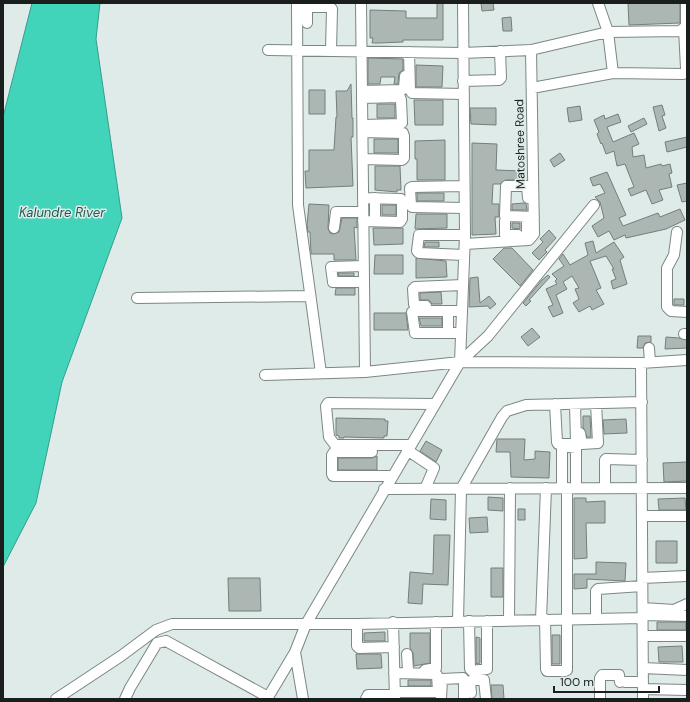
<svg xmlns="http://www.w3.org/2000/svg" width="690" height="702" viewBox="0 0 690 702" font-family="'DM Sans',sans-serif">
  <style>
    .water { fill: #42d4bb; stroke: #369d8c }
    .building { fill: #acb7b4; stroke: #747e7c }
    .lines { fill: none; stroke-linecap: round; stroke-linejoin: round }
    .minor-casing { stroke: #7c8784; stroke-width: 12 }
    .minor { stroke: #fff; stroke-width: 10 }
    .labels { text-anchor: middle; stroke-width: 3; stroke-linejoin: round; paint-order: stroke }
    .street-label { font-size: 12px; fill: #1a1e1d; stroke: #dfebe8 }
    .water-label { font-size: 13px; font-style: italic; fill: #225c51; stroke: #dfebe8 }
  </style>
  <rect width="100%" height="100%" fill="#dfebe8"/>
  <path class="water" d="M32 3H100L96 39 122 218 62 382 36 503 3 567V117Z"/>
  <path class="building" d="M437 3H443V40H403V42L380 43H372L373 38H370V10L406 11V18H437Z
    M481 3H493L494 10 482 11Z
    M628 3H680V23L629 25Z
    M511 17 512 31H503L502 18Z
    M368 58 403 59V70L399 73 398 84H394L395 77H381L380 84H368Z
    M416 65 443 66 442 87H416Z
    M351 84 352 118H353V137H351L353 186 306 188 305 171H309V150H334L336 117H337L336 91H347Z
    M309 90H325V114H309Z
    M414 100H443V125H415Z
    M377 104H395V118H377Z
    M662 105 665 115 662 116 666 128 659 131 653 107Z
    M580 106 582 120 569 122 567 108Z
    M470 108H496V125L471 124Z
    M618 114 621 122 607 127 613 142 634 133 639 144 632 147 633 157 644 155 646 168 661 164 662 166 670 164 672 173 669 174 672 187 659 190 663 200 652 204 646 190 631 196 628 189 634 187 625 164 617 166 614 151 606 154 602 143 601 144 597 134 599 132 594 120 604 115 605 119Z
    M644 118 647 124 631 132 628 126Z
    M687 137V147L667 152 665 142Z
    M374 139H398V153H374Z
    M445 140V180H417V159H415V141Z
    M472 143 497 144 496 170 524 171 523 180H506L500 184H493L492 204H499V217H495L496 234 472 235Z
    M560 153 565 160 554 167 550 160Z
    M375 166H400L401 190H397V192L375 190Z
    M607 172 626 215 619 218 623 226 658 213 660 217 680 209 685 220 666 229 626 238 625 235 614 240 609 231 598 237 592 226 604 218 600 202 595 197 605 193 600 184 593 186 590 178Z
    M687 183V201L682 202 677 185Z
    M417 193H444V201H417Z
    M524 203 526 204 527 210H512V204Z
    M309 204 329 205 328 228 330 233 333 234 339 232 342 218H357V228L354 227 356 260H334V254H311L310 232H308L307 225Z
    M382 205H396V215H382Z
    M416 214H447V228L415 229Z
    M512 223H520V229L512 228Z
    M373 228H403V244L374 245Z
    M549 230 556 238 545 250 547 252 539 260 532 253 543 242 540 239Z
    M593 241 596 253 614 242 624 257 620 260 627 284 613 289 611 281 616 279 612 269H614L606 256 590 261 601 288 596 290 604 304 592 310 590 306 579 312 573 303 579 299 575 289 579 288 572 276 563 282 567 289 556 295 563 313 553 317 548 307 553 305 546 289 557 284 555 281 557 279 552 274 564 266 559 259 563 254 570 265 588 255 585 243Z
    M425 242H439V247H424Z
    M504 248H512L533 270 520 286 493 259Z
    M375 255H403V274H374Z
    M416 258 446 261 447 277 416 278Z
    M338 273H354V276H339Z
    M548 275 550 277 529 300 531 301 526 306 523 303 542 280Z
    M478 277 480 303 489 296 496 304 490 309 488 306 469 307 470 278Z
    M336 288H355V295H335Z
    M441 292 442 304H432L429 300H420V293Z
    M674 299H684V305H674Z
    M374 313H406L408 330H374Z
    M419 318H442V326H421Z
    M532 328 540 337 528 346 521 337Z
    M638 336H651V342L645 343 643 348H637Z
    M666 337 679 338 687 340V348L665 349Z
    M583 416H590L591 437H587L583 427Z
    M336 418 385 419V421H388L387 436H384V438L344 437V438H339V436L336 435Z
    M626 419 627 433 604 434 603 420Z
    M497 439H525L524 460 535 459V451L550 452 549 478 511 477 510 452H496Z
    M426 441 442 450 436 462 420 451Z
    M377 456V470H338V458H372Z
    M687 462V481L664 482 663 463Z
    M488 497 503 498V511L488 510Z
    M574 498H586V502L605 501V523H586L587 558 574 559Z
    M685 498 686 510H659L658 499Z
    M431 499 446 500V520L430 519Z
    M518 509H525V520H518Z
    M487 517 488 532 470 533 469 518Z
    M434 535H450L448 585 423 584 422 604 408 603 410 572 433 574Z
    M656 541H677V563H656Z
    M596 562 626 563 625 581 587 579V588L574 589V574H596Z
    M491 568H503V597H491Z
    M228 578H260L261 611H229Z
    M657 622H686V630H657Z
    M385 632V641H364V633Z
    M410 633H430V663L414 666 413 653 410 648Z
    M552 635H560V664H552Z
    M476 637 480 638V663L476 664Z
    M682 646 683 662H659L658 647Z
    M356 654H381L382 668 357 669Z
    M408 680H431V686H408Z
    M491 685H503L504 699H492Z"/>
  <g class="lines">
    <defs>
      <path id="minor" d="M297 3 298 205 321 373
        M361 3 365 372
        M297 7H330L332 9 331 51
        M307 7V23
        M268 50 463 53 531 50 608 32 680 31 686 26V3
        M409 52 410 90 412 93 464 94
        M613 73 683 74 686 73V68L684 29
        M463 81 499 80 501 78 500 51
        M532 88 613 73 608 32 598 3
        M362 91 402 90 404 88 405 76
        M362 98 400 97 401 100 402 123 400 124 363 125
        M363 132 403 133 404 136V158L402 160 363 159
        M464 186 412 187 410 188 411 206 412 207 464 208
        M363 198 401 199 402 201V219L400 222 363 221
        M375 198V221
        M528 198 527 186H506L505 216 534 217
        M505 221V235H518
        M334 228 336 212H363
        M677 232 674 255 667 268V307L671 311 687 312
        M527 235V221
        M465 244 529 240 534 234 531 50
        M464 255 419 253 417 251 419 235H465
        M364 266 331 267 333 282H364
        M137 298 310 296
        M426 306H415L414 304 413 289 415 287 463 285
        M448 311V333
        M461 333H415L412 312 414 311H462
        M684 334H687
        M649 348 650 362
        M460 362 465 235 463 3
        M641 363 643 699
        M265 375 365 372 460 362 641 363 687 360
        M555 404 557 442 558 444H575L576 442 575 404
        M580 433 582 444 598 443 596 403
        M410 445H335L329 437 326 406 328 403 435 404
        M407 450 434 468 425 489
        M372 452H334L332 455V474L333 476H392
        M562 488V446L576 448V488
        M605 488V460L606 459 642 460
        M384 489 687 488
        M642 516H687
        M642 578 687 576
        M643 608 674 610 687 604
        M643 615 687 616
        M596 618V591L598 589 642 586
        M545 619 546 669 547 671H565L567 670V488
        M509 620 510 488
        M541 620 546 488
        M458 621 461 489 502 417 507 411 526 405 642 402
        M469 621 470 669 472 671 487 669V621
        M393 622 395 699
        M357 624V646L359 648 394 647
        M643 636H687
        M295 652 303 699
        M407 654 408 670
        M643 668 687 670
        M425 670 436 668V622
        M394 673 436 674 437 675 438 691 437 692H395
        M625 682H643
        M643 689 687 690
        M471 693 470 682 472 680H484L486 699
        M56 699 121 656 156 630 172 624H357L643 618
        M125 699 130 688 157 643 166 641 268 697
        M267 699 295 652 306 624 460 362 488 336 594 205
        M366 699 368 695H395
        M441 699 442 679 463 678 464 680V699
        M600 699V678L602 675H619L620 682"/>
    </defs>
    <use href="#minor" class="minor-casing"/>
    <use href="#minor" class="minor"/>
  </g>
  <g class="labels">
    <g class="street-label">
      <text transform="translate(520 144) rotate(-91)" y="4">Matoshree Road</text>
    </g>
    <g class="water-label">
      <text x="62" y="217">Kalundre River</text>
    </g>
  </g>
  <rect width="690" height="702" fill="none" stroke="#1a1e1d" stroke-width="8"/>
  <path d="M554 686v6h105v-6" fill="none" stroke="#1a1e1d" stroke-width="2"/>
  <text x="560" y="686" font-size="12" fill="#1a1e1d" stroke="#dfebe8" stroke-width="3" paint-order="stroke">100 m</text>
</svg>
